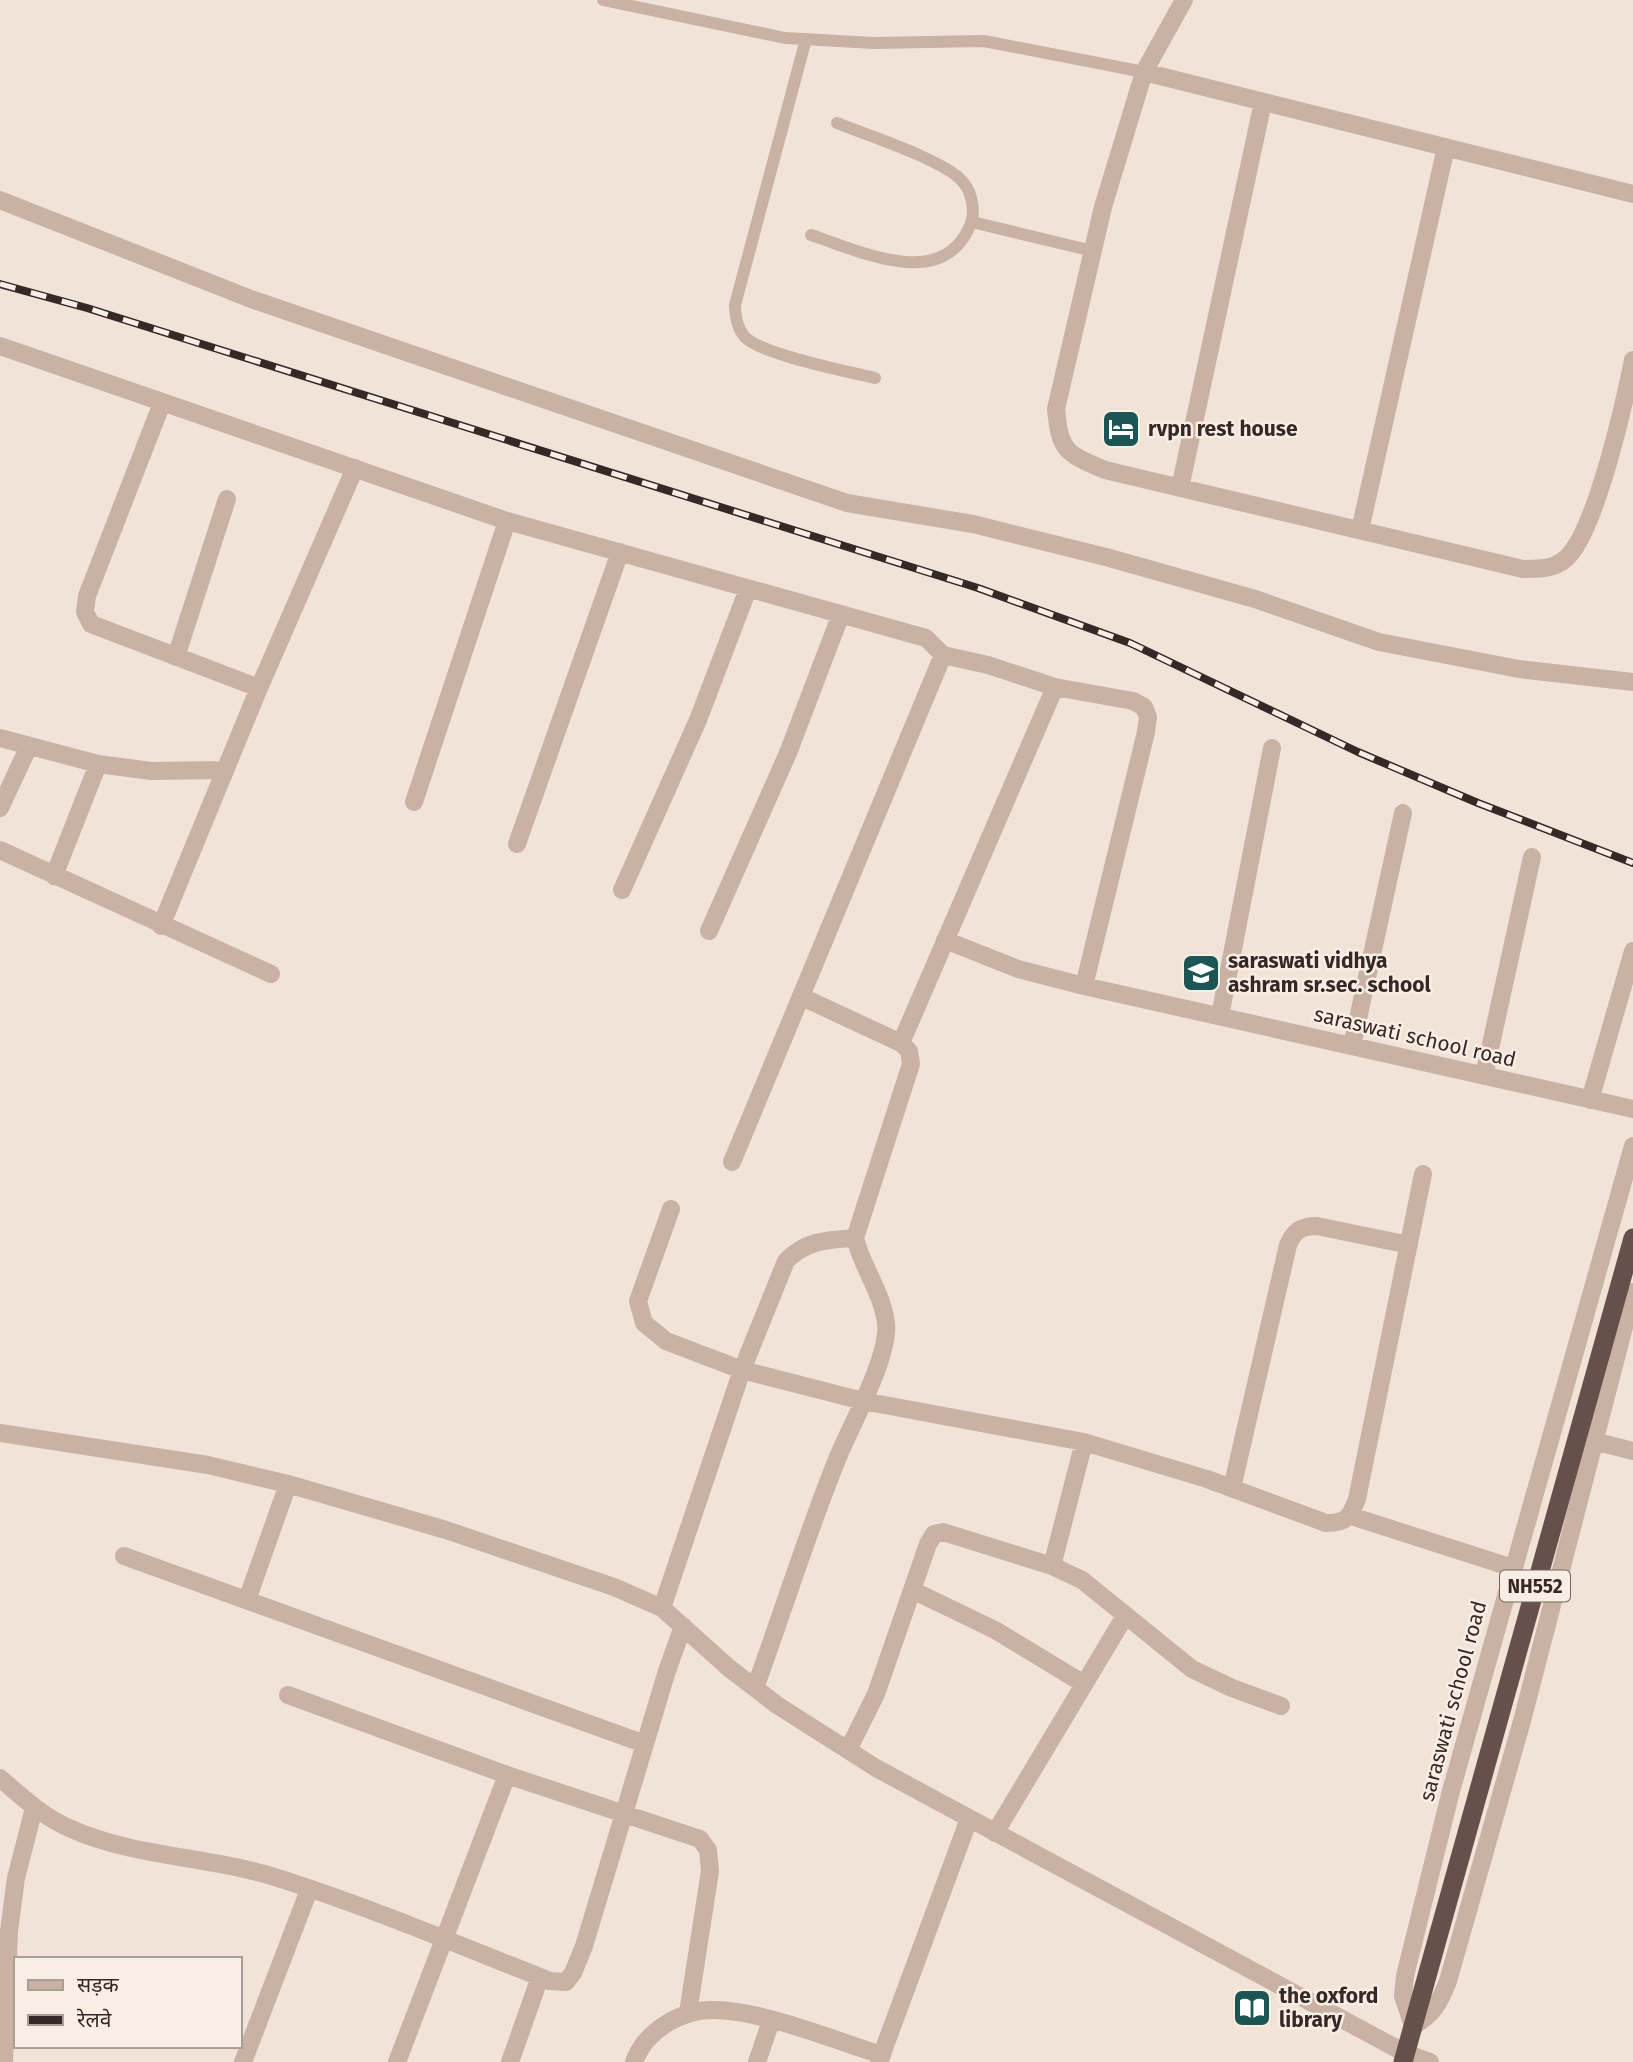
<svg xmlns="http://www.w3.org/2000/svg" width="1633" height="2062" viewBox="0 0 1633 2062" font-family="'Fira Sans','Noto Sans Devanagari',sans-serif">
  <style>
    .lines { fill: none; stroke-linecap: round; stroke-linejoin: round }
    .service { stroke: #c9b2a4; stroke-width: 12 }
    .minor { stroke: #c9b2a4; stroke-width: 18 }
    .trunk { stroke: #665049; stroke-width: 19 }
    .rail-casing { stroke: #342926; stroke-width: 8 }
    .rail { stroke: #f9eee4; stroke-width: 5; stroke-dasharray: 16; stroke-linecap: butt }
    .labels { text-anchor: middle; stroke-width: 5; stroke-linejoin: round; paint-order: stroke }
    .shield { fill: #f9eee4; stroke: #6f645f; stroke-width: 2 }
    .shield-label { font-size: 19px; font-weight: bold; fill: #342926 }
    .poi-label { font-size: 21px; font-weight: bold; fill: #342926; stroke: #f9eee4; text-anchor: start }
    .street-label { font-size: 21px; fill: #342926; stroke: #f9eee4 }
  </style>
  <rect width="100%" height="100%" fill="#f1e3d8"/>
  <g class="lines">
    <path class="service" d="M603 0 785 38 874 43 984 41 1144 72
      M806 39 735 305C735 316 737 327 744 336 758 354 850 372 875 378
      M972 222 1093 251
      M811 235C860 251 940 291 969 228 976 214 973 194 963 182 945 160 866 135 837 123"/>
    <path class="minor" d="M1184 0 1144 72 1103 207 1056 409C1060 452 1066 453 1105 470L1523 569C1542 569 1559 569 1571 553 1598 519 1624 405 1633 360
      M1144 72 1633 194
      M0 200 251 299 847 503 973 524 1106 557 1255 599 1379 642 1519 669 1633 682
      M0 346 507 521 926 638 943 655 732 1162
      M162 403 87 596 85 612 91 624 259 688
      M1180 488 1263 102
      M1360 530 1446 147
      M943 655 988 665 1055 687 1133 701 1144 707 1148 717 1146 732 1084 986
      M176 657 227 499
      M0 738 98 764 151 771 225 770
      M414 802 507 521
      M0 808 29 746
      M517 844 620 552
      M0 850 271 974
      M54 876 98 764
      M622 890 698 720 748 589
      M161 926 259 688 355 468
      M709 931 788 753 841 614
      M945 940 1018 969 1084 986 1633 1109
      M1220 1016 1272 748
      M901 1043 1055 687
      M1352 1046 1403 813
      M1484 1076 1532 857
      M1590 1100 1633 951
      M1633 1146 1451 1791 1405 1976 1403 1996 1413 2026C1433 2015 1440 2002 1448 1981L1522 1721 1633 1292
      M671 1209 638 1301 644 1323 666 1341 742 1370 863 1401 1084 1442 1207 1479 1326 1523C1346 1523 1350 1518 1357 1499L1423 1174
      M0 1433 208 1465 288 1484 446 1530 614 1587 662 1608 729 1668 777 1705 876 1768 1405 2053 1430 2062
      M1594 1441 1633 1451
      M1232 1488 1288 1245C1294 1231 1301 1226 1317 1226L1409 1245
      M1351 1516 1513 1568
      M124 1556 645 1744
      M1052 1566 1084 1442
      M912 1590 995 1630 1084 1684
      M247 1600 288 1484
      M662 1608 742 1370 786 1261C807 1240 827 1240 855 1238
      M755 1688C783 1612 807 1533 838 1457 851 1425 890 1356 886 1323 882 1292 862 1267 855 1238L911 1064 909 1051 901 1043 802 997
      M288 1695 507 1775 700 1839 708 1850 710 1871 688 2013
      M848 1750 876 1694 928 1544 934 1534 943 1532 1052 1566 1082 1580 1192 1669 1232 1688 1281 1706
      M0 1778C22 1797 42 1816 69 1828 135 1858 212 1856 281 1879 372 1908 461 1946 550 1981L566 1982 573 1973 584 1946 667 1671 683 1626
      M995 1833 1125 1616
      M4 2062 9 1931 16 1878 34 1808
      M243 2062 309 1890
      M397 2062 507 1775
      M510 2062 540 1977
      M634 2062C645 2031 681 2009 715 2010 765 2011 833 2040 882 2055
      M757 2062 771 2021
      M879 2062 969 1819"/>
    <path class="trunk" d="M1403 2062 1633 1238"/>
    <defs>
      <path id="rail" d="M0 284 87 308 978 588 1130 643 1358 752 1478 803 1633 863"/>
    </defs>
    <use href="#rail" class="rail-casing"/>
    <use href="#rail" class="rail"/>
  </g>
  <defs>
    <symbol id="hotel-square" viewBox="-11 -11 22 22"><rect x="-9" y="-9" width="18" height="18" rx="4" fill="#1b5655" stroke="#f9eee4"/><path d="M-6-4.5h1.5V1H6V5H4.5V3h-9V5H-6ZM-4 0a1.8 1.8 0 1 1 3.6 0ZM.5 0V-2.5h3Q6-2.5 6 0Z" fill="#fff"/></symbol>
    <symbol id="school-square" viewBox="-11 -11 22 22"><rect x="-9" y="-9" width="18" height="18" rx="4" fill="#1b5655" stroke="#f9eee4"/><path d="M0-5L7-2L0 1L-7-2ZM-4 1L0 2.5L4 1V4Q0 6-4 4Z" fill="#fff"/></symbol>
    <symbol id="library-square" viewBox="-11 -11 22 22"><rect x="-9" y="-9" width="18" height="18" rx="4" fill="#1b5655" stroke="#f9eee4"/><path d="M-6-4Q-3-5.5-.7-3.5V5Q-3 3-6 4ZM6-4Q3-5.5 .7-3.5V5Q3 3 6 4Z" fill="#fff"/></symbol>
  </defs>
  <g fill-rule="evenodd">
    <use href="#hotel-square" x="1099" y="407" width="44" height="44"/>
    <use href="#school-square" x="1179" y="951" width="44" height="44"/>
    <use href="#library-square" x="1230" y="1986" width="44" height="44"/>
  </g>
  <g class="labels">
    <rect class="shield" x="1500" y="1570.5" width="70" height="31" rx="5"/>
    <g class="shield-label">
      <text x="1535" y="1593">NH552</text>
    </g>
    <g class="poi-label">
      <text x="1148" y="436">rvpn rest house</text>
      <text x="1228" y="968">saraswati vidhya<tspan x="1228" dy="24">ashram sr.sec. school</tspan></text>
      <text x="1279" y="2003">the oxford<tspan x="1279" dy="24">library</tspan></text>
    </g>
    <g class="street-label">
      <text transform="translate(1415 1037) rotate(13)" y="7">saraswati school road</text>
      <text transform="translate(1453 1701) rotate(-75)" y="7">saraswati school road</text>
    </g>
  </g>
  <rect x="14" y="1957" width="228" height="91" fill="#f9eee4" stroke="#aa9f98" stroke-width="2"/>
  <rect x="28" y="1980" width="35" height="10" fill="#c9b2a4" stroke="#aa9f98" stroke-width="2"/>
  <text x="77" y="1992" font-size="21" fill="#342926">सड़क</text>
  <rect x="28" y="2015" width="35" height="10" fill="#342926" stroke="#aa9f98" stroke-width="2"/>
  <text x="77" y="2027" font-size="21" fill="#342926">रेलवे</text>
</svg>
